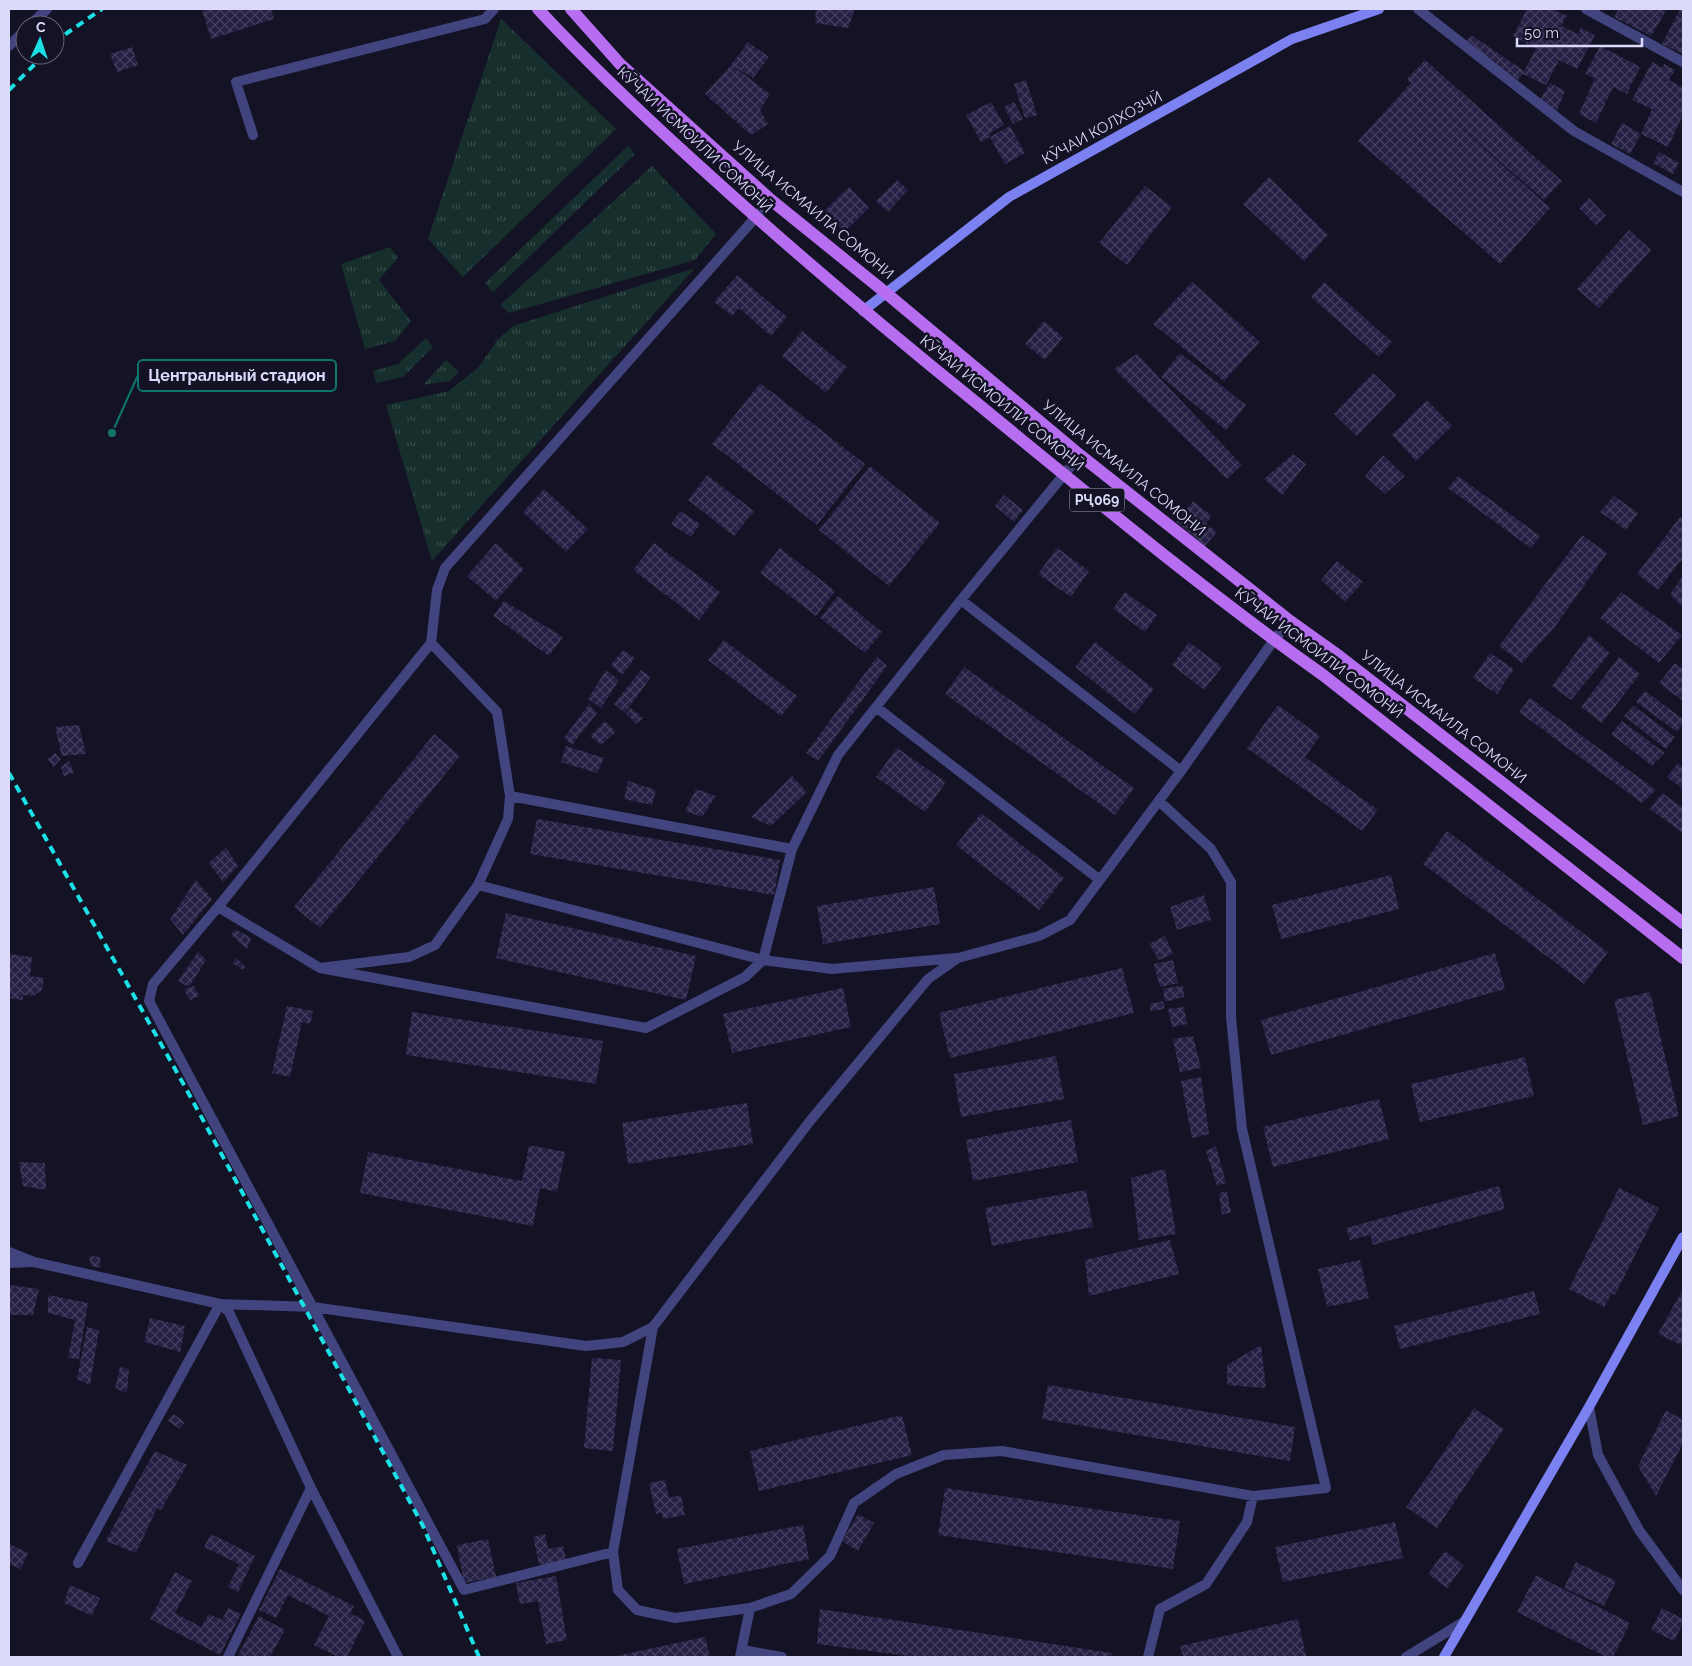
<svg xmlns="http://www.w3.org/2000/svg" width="1692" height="1666" viewBox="0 0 1692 1666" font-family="Raleway,sans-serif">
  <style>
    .grass { fill: url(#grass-tufts) }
    .building { fill: url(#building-cross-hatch) }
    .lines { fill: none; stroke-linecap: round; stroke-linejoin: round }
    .street { stroke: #42447f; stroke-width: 10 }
    .secondary { stroke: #7c81f1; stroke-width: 10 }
    .primary { stroke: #b66def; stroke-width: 12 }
    .rail { stroke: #1be1e7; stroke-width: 4; stroke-dasharray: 8 6; stroke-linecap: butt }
    .labels { text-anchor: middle; stroke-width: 5; stroke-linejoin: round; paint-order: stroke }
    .shield { fill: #141225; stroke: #a09ebb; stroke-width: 1 }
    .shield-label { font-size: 14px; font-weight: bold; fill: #dcdafb }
    .street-label { font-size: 15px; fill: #dcdafb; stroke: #141225 }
    .leader { fill: none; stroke: #0f766e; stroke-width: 2 }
    .callout-dot { fill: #0f766e; stroke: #141225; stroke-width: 2 }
    .callout { fill: #141225; stroke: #0f766e; stroke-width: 2 }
    .callout-label { font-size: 16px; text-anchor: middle; font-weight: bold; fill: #dcdafb }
  </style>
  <defs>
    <pattern id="grass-tufts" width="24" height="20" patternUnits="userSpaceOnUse" patternTransform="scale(1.25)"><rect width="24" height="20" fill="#162f2c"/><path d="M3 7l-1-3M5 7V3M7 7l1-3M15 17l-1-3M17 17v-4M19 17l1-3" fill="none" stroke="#374d4c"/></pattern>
    <pattern id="building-cross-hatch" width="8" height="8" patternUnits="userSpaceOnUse" patternTransform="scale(1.25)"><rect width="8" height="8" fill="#252044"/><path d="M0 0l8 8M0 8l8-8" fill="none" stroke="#444060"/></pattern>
  </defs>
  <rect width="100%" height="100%" fill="#141225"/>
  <path class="grass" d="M501 19 616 129 463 277 428 239Z
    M628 146 635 154 493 292 485 283Z
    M652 166 716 234 695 260 509 313 500 305Z
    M390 247 398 258 379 280 411 321 395 341 365 349 341 264Z
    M695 268 432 561 386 405 449 391 479 367 497 340 513 326Z
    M426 338 433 347 403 377 376 383 373 371 398 364Z
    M446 360 459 372 450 381 423 385Z"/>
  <path class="building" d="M205 9H271L274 19 211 39 202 10Z
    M816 9H855L848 28 815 23Z
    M1527 9H1553L1567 16 1561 26 1578 34 1581 28 1595 35 1577 69 1559 60 1546 85 1523 74 1516 82 1464 44 1471 35 1524 71 1536 49 1513 36Z
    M1619 9H1667L1651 36 1614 17Z
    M1680 9H1683V54L1662 44Z
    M748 42 769 57 753 78 733 66 770 94 760 110 768 124 751 135 705 94 731 65Z
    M1600 46 1640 67 1627 94 1613 87 1596 123 1579 114 1595 78 1585 74Z
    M132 47 138 65 117 72 110 54Z
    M1425 60 1562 181 1544 200 1444 112 1550 208 1500 264 1358 141 1411 83 1407 79Z
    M1652 62 1663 68 1664 64 1675 70 1669 80 1683 88V115L1668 147 1641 134 1652 109 1632 100Z
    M1026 80 1037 115 1025 118 1014 84Z
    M1550 83 1565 91 1556 113 1538 103Z
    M991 102 1004 125 990 133V137L981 142 966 115Z
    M1014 102 1023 119 1013 124 1004 107Z
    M1622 123 1641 134 1630 154 1611 144Z
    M1010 126 1025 153 1005 164 990 137Z
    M1659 152 1679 163 1673 174 1653 163Z
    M1269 177 1328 235 1304 261 1243 204Z
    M897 180 908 190 888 212 876 201Z
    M1145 186 1172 207 1127 265 1099 243Z
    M849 187 869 208 844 232 824 211Z
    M1589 198 1606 216 1596 225 1579 208Z
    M1629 230 1651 250 1599 308 1577 289Z
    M737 275 787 317 771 336 739 308 732 316 714 302Z
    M1192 282 1260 342 1224 381 1153 324Z
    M1324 282 1392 342 1379 357 1311 297Z
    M1044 321 1063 337 1045 360 1025 344Z
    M802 331 847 367 826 393 782 356Z
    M1180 353 1246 405 1226 430 1161 377Z
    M1137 354 1242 465 1227 479 1114 369Z
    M1373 373 1396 395 1357 436 1334 414Z
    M760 383 865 464 817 525 712 444Z
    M1427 400 1452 426 1416 461 1392 435Z
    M1293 454 1306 464 1282 495 1264 479Z
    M1383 455 1405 476 1385 494 1365 476Z
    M870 466 940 523 889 586 819 530Z
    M707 475 754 511 734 536 688 500Z
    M1458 476 1540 536 1531 548 1448 488Z
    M544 489 588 529 566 552 523 512Z
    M1004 495 1023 510 1014 522 995 506Z
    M1614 496 1638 513 1626 530 1600 512Z
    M1193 501 1212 516 1206 523 1217 532 1205 546 1176 522Z
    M680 511 700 524 691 537 671 524Z
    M1680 517 1683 519V558L1658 590 1637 574Z
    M1582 535 1607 553 1554 628 1522 663 1499 646Z
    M496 543 524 569 496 601 467 576Z
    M654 543 720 592 699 620 633 570Z
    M780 548 835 591 816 616 760 573Z
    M1057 548 1089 571 1071 597 1038 574Z
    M1337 561 1363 582 1345 602 1321 580Z
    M1683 576V608L1670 594Z
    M1125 592 1157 615 1145 632 1113 609Z
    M1621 592 1682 635 1659 663 1600 618Z
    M838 596 882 632 865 653 820 618Z
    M504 601 563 637 549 656 493 616Z
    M1589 635 1610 653 1571 700 1552 686Z
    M724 640 797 696 781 716 708 660Z
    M1095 642 1154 689 1135 714 1075 667Z
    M1189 642 1222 667 1204 690 1172 665Z
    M623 650 635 658 622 675 611 665Z
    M1490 653 1514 669 1497 694 1473 678Z
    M877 657 887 666 818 761 806 753Z
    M1619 657 1640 674 1602 723 1581 707Z
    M1675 663 1683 669V701L1659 683Z
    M964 667 1134 788 1115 815 945 694Z
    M606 670 619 680 601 708 588 699Z
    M641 670 651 677 625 713 614 704Z
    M1645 691 1683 719V723L1677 732 1636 702Z
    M1530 698 1656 790 1642 803 1519 712Z
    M589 704 597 713 572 745 564 738Z
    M1278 705 1320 736 1305 757 1378 810 1362 831 1247 748Z
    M1634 706 1675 737 1666 749 1624 716Z
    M631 708 643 718 636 724 626 714Z
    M605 721 616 732 601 745 590 736Z
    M1622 721 1665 753 1652 766 1611 734Z
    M79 725 86 754 62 756 55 727Z
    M434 734 460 756 320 928 294 907Z
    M566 746 604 758 597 773 561 762Z
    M897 748 946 782 925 812 876 777Z
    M55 753 61 759 53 767 48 759Z
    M69 761 74 773 64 776 61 767Z
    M1678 763 1683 768V789L1667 777Z
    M792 776 807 792 771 826 751 817Z
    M628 781 656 790 652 805 624 799Z
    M696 789 716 796 702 817 685 811Z
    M1662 793 1683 808V833L1650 809Z
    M981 813 1064 878 1039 910 956 845Z
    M537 819 780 860 774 895 530 854Z
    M1447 831 1608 952 1584 984 1423 864Z
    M226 847 238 866 223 882 209 863Z
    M1391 875 1399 909 1281 939 1272 905Z
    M196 880 212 899 183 935 170 919Z
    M934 887 940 924 823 944 817 906Z
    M1204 895 1211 920 1177 930 1170 907Z
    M506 913 696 956 686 1000 496 958Z
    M235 929 251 938 247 949 231 935Z
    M1165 936 1173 954 1159 960 1149 944Z
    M198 952 206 960 189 987 178 981Z
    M1495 953 1505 989 1271 1055 1261 1020Z
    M9 954 32 957 30 976 44 978 42 990 33 996 23 995V1000L9 998Z
    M236 958 246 967 243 970 233 963Z
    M1173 960 1178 983 1160 987 1154 964Z
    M1122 968 1134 1013 950 1058 939 1013Z
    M1183 985 1184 997 1165 1002 1163 989Z
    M194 986 199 996 190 1000 184 990Z
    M843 988 851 1027 732 1053 723 1014Z
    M1650 992 1679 1116 1643 1125 1614 1000Z
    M1163 1001 1165 1009 1150 1011V1004Z
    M287 1006 313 1011 310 1024 302 1022 290 1077 272 1073Z
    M1184 1007 1187 1024 1172 1027 1168 1009Z
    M412 1012 603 1041 596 1084 406 1055Z
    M1193 1036 1201 1068 1180 1072 1173 1039Z
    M1056 1056 1064 1099 961 1117 954 1074Z
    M1525 1057 1534 1096 1420 1122 1411 1084Z
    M1201 1077 1209 1134 1192 1138 1181 1081Z
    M1379 1099 1389 1139 1273 1167 1263 1127Z
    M747 1103 753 1144 628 1164 622 1123Z
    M1071 1120 1078 1162 973 1181 966 1140Z
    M529 1145 565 1152 557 1192 540 1188 533 1226 360 1193 368 1152 522 1181Z
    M1216 1146 1226 1183 1217 1186 1206 1151Z
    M19 1162 45 1163 46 1190 23 1186Z
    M1165 1169 1176 1234 1139 1240 1131 1178Z
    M1499 1186 1505 1209 1373 1245 1370 1235 1350 1240 1346 1228Z
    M1619 1188 1659 1208 1615 1295 1612 1293 1604 1307 1569 1289Z
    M1086 1190 1093 1227 992 1246 985 1208Z
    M1227 1191 1231 1213 1222 1214 1219 1193Z
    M1170 1240 1179 1274 1089 1296 1085 1260Z
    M89 1256 100 1257 101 1268 91 1266Z
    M1360 1260 1369 1298 1327 1307 1318 1269Z
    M9 1285 39 1289 33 1315H9Z
    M1683 1289V1346L1658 1334Z
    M1534 1291 1540 1314 1400 1349 1394 1326Z
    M48 1295 88 1303 79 1359 68 1358 75 1320 48 1313Z
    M150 1318 185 1326 180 1352 144 1342Z
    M87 1327 99 1330 90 1385 77 1379Z
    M1261 1345 1266 1388 1227 1385V1365Z
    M592 1358 621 1360 613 1451 584 1448Z
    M120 1367 129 1369 127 1393 115 1388Z
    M1048 1385 1295 1427 1290 1461 1042 1419Z
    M1474 1408 1504 1429 1437 1528 1406 1507Z
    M1666 1410 1683 1420V1443L1656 1496 1638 1466Z
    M173 1414 185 1422 180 1429 168 1421Z
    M902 1415 912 1455 759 1491 750 1451Z
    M155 1451 187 1465 161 1510 157 1508 136 1553 106 1541 130 1495Z
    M665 1480 669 1498 681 1495 685 1515 663 1519 662 1513 656 1514 649 1483Z
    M945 1488 1180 1521 1173 1569 938 1535Z
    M858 1514 874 1523 858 1551 842 1541Z
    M1395 1522 1403 1558 1283 1582 1275 1547Z
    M803 1525 809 1559 684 1584 677 1549Z
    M211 1534 255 1556 238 1592 228 1587 239 1564 204 1547Z
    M545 1534 548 1549 563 1546 567 1562 540 1568 533 1537Z
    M488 1539 496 1577 464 1583 457 1545Z
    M9 1544 28 1553 21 1569 9 1564Z
    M1445 1551 1464 1565 1447 1588 1428 1574Z
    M1576 1562 1616 1581 1604 1606 1564 1588Z
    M280 1569 354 1606 350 1613 365 1621 347 1657H338L314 1645 329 1616 288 1595 276 1618 259 1610Z
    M175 1572 192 1581 175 1613 201 1627 209 1614 222 1620 228 1608 241 1614 220 1655 150 1619Z
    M1536 1575 1630 1623 1613 1657H1606L1517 1612Z
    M556 1576 567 1640 546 1644 538 1601 520 1604 516 1583Z
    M70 1585 100 1598 92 1616 64 1603Z
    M1662 1608 1683 1619V1623L1674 1641 1651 1630Z
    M820 1609 1112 1653 1111 1657H916L817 1644Z
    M259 1616 285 1630 270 1657H237Z
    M1298 1619 1306 1656 1300 1657H1183L1180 1646Z
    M705 1637 710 1657H616V1656Z"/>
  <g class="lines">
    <path class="street" d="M1418 9 1574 131 1683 192
      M1586 9 1683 62
      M30 25 47 9
      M9 46 25 30
      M253 135 236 82 485 19 494 9
      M961 600 1181 771
      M876 707 1100 880
      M510 796 792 849
      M478 885 763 960 832 969 956 958
      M218 907 320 968 409 957 435 945 478 885 508 819 510 796 497 712 431 643
      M320 968 646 1028 745 977 763 960 792 849 838 755 961 600 1080 455
      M9 1252 34 1262 220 1304 229 1312 311 1488 398 1657
      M9 1263 31 1262
      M653 1327 613 1552 618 1590 637 1610 675 1618 750 1608 791 1594 830 1556 854 1503 896 1474 944 1455 1002 1451 1253 1496 1326 1488 1242 1129 1231 1017V882L1211 849 1159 801
      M1589 1407 1598 1455 1639 1530 1683 1590
      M613 1552 464 1590 149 1001 153 984 218 907 431 643 437 590 445 568 771 200
      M78 1563 220 1304 313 1307 586 1346 623 1342 653 1327 810 1121 928 979 958 958 1039 936 1070 920 1181 771 1274 640 1290 621
      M742 1650 782 1657
      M228 1657 311 1488
      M740 1657 750 1608
      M1148 1657 1160 1609 1206 1584 1247 1522 1253 1496
      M1406 1657 1465 1621"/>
    <path class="secondary" d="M863 311 1009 197 1292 39 1379 9
      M1444 1657 1589 1407 1683 1237"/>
    <path class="primary" d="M538 9C589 64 642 114 697 164 787 246 879 324 973 400 1088 494 1202 589 1323 675L1683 958
      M571 9 620 64 771 200 886 293 1080 455 1290 621 1339 656 1683 923"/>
    <path class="rail" d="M55 44 67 33 102 9
      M9 90 44 55
      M9 773 184 1085 423 1526 479 1657"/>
  </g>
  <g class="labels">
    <rect class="shield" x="1069.5" y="488.5" width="55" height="23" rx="4"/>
    <g class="shield-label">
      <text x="1097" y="505">РҶ069</text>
    </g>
    <g class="street-label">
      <text transform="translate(1102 128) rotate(-29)" y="5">КӮЧАИ КОЛХОЗЧӢ</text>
      <text transform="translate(695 140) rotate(43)" y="5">КӮЧАИ ИСМОИЛИ СОМОНӢ</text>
      <text transform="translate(813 210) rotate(40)" y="5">УЛИЦА ИСМАИЛА СОМОНИ</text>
      <text transform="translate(1002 403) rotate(39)" y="5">КӮЧАИ ИСМОИЛИ СОМОНӢ</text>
      <text transform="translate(1124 468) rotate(39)" y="5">УЛИЦА ИСМАИЛА СОМОНИ</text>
      <text transform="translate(1319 653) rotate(37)" y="5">КӮЧАИ ИСМОИЛИ СОМОНӢ</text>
      <text transform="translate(1444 717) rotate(38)" y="5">УЛИЦА ИСМАИЛА СОМОНИ</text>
    </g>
  </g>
  <path class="leader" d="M112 433L138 375"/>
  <circle class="callout-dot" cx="112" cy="433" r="5"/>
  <rect class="callout" x="138" y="360" width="198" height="31" rx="5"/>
  <g class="callout-label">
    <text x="237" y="381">Центральный стадион</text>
  </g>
  <rect width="1692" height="1666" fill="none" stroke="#dcdafb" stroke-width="20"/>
  <g transform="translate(40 40) rotate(3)"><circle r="24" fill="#141225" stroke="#64627b"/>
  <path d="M0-4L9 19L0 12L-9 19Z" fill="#1be1e7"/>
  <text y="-8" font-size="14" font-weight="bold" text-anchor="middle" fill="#dcdafb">С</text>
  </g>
  <path d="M1517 38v8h125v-8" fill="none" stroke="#dcdafb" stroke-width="2.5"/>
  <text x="1524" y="38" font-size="15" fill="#dcdafb" stroke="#141225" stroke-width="4" paint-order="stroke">50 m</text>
</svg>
